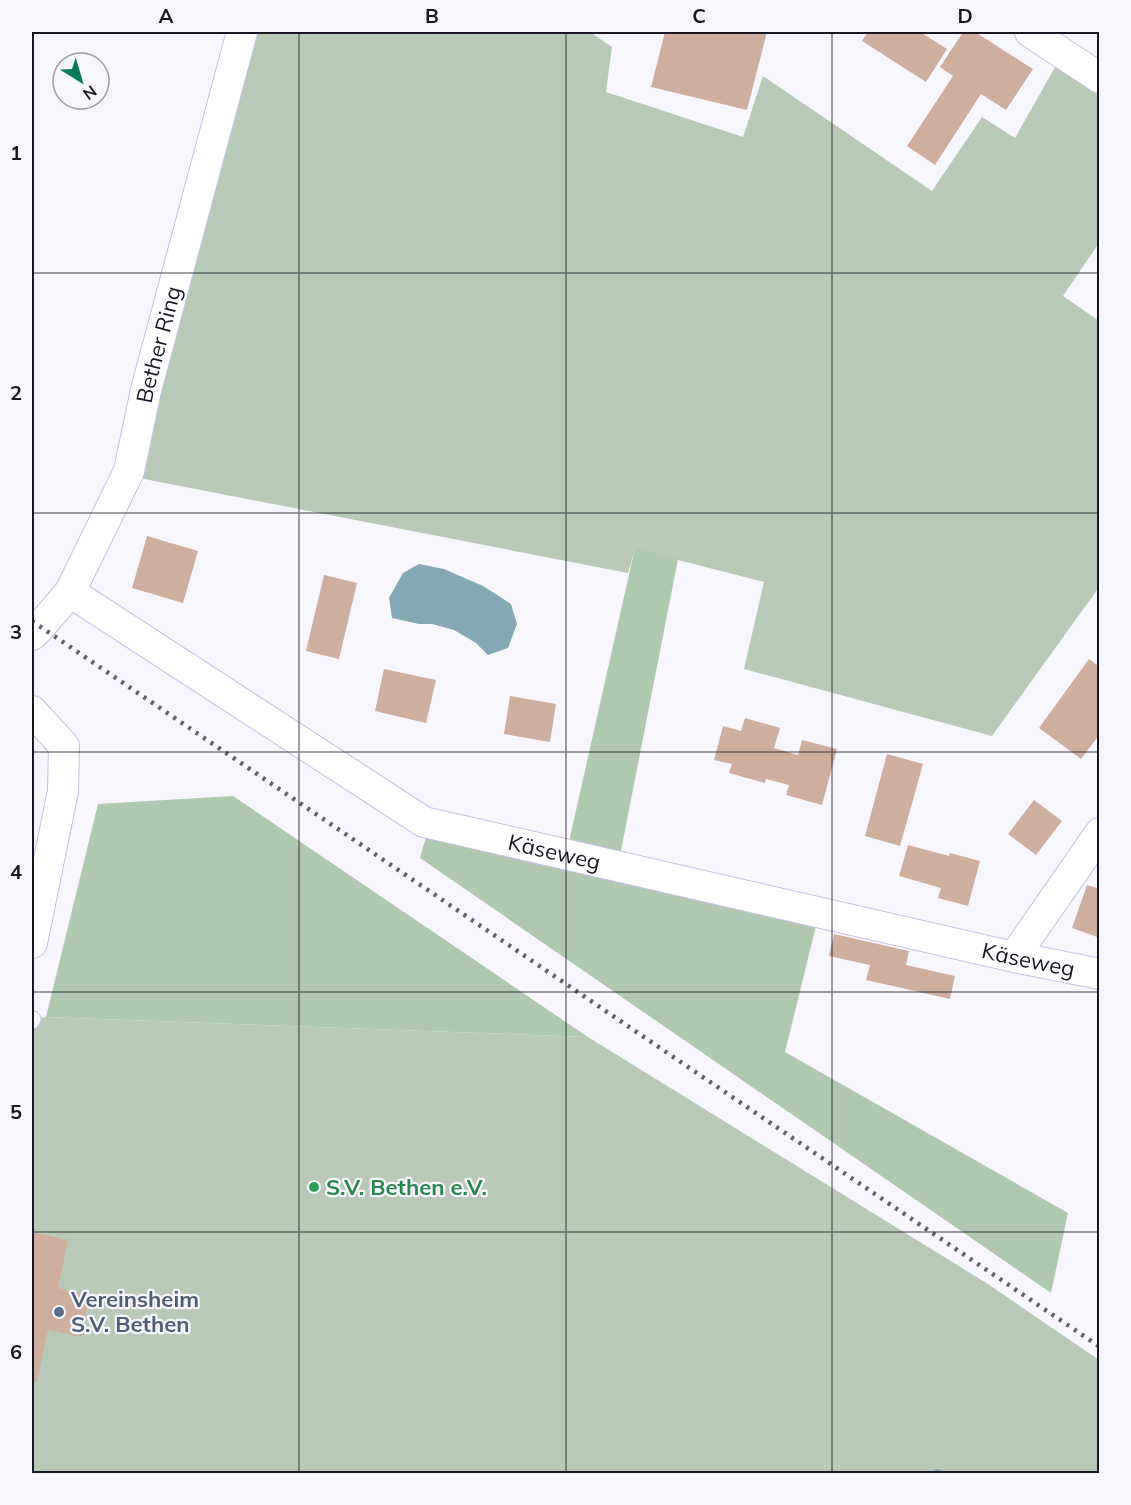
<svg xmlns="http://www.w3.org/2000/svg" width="1131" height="1505" viewBox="0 0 1131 1505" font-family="Mulish,sans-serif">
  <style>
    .green { fill: #b8cab7 }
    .forest { fill: #afc8af }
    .water { fill: #84a9b5 }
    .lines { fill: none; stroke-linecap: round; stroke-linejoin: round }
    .stream { stroke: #84a9b5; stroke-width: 8 }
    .building { fill: #ceae9e }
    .service-casing { stroke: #c6c1e5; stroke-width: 17 }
    .minor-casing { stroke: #c6c1e5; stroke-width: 32 }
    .service { stroke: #fff; stroke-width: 15 }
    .minor { stroke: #fff; stroke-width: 30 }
    .rail { stroke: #62606b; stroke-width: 4.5; stroke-dasharray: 3 6; stroke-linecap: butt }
    .grid { fill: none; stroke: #191723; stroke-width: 1.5; stroke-opacity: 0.55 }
    .leisure-dot { fill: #2e9e5b; stroke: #f7f6fd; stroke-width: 2 }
    .service-dot { fill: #5c6f8a; stroke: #f7f6fd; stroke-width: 2 }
    .labels { text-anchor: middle; stroke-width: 4.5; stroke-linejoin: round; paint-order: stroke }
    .street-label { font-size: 22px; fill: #191723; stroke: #f7f6fd }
    .leisure-label { font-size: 22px; font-weight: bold; fill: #27864d; stroke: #f7f6fd; text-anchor: start }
    .service-label { font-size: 22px; font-weight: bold; fill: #4e5e75; stroke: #f7f6fd; text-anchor: start }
    .neatline { fill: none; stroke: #191723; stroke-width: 2 }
    .grid-label { font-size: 20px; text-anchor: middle; font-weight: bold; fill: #191723 }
  </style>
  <rect width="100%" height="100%" fill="#f7f6fd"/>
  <path class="green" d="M253 32H590L612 47 606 92 743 137 763 76 932 191 982 117 1015 138 1059 60 1099 88V243L1063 296 1099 321V591L1097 590 992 736 744 669 764 582 635 549 628 573 134 477Z
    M46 1017 588 1037 988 1284 1099 1360V1473L32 1474V1027L33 1019Z"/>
  <path class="forest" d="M635 548 678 559 620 856 568 846Z
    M233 796 588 1037 46 1017 98 804Z
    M426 837 816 926 785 1052 1068 1213 1051 1293 420 858Z"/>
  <path class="water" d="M419 564 444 569 483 586 511 604 517 624 508 648 488 655 476 643 454 630 432 624H419L392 618 389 598 403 573Z"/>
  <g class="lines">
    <path class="stream" d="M937 1473 940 1474"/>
  </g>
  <path class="building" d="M665 32H767L747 110 651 87Z
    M868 32H920L947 49 926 82 862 41Z
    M963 32H975L1033 69 1006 110 981 94 935 165 907 146 953 76 940 67Z
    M147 536 198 551 183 603 132 588Z
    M324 575 357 583 339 659 306 651Z
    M1089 659 1100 667V734L1081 759 1039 728Z
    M384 669 436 680 426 723 375 711Z
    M510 696 556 704 550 742 504 734Z
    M745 718 780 728 774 748 798 755 802 740 837 749 822 805 786 795 789 785 766 779 765 783 729 773 732 764 714 760 723 726 741 731Z
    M887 754 923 764 900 846 865 836Z
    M1034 800 1062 821 1036 855 1008 834Z
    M908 845 949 856 950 853 980 861 968 906 938 898 941 888 899 876Z
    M1087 885 1100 889V938L1072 928Z
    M834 934 909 951 906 965 955 976 950 999 866 980 870 965 829 956Z
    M32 1232 68 1240 58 1288 90 1295 81 1337 48 1330 37 1382 32 1381Z"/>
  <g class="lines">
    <defs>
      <path id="service" d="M32 1021 33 1019"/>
      <g id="minor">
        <path d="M1030 32 1100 78"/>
        <path id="s1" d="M70 592 424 822 1014 957 1100 974"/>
        <path id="s2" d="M32 635 40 627 70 592 129 471 146 390 242 32"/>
        <path d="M32 711 64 746 63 791 32 943"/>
        <path d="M1014 957 1100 833"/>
      </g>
    </defs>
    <use href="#service" class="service-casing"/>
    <use href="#minor" class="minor-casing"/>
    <use href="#service" class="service"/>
    <use href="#minor" class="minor"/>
    <path class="rail" d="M32 621 1100 1347"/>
  </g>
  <path class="grid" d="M299 32V1474M566 32V1474M832 32V1474M32 273H1100M32 513H1100M32 752H1100M32 992H1100M32 1232H1100"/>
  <circle class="leisure-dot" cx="314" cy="1187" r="6"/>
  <circle class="service-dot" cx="59" cy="1312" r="6"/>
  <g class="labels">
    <g class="street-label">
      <text dy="8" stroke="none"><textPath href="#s2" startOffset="322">Bether Ring</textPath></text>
      <text dy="8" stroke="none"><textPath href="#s1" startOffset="556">Käseweg</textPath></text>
      <text dy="8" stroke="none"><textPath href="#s1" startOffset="1042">Käseweg</textPath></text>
    </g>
    <g class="leisure-label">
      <text x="326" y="1195">S.V. Bethen e.V.</text>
    </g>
    <g class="service-label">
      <text x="71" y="1307">Vereinsheim<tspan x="71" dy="25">S.V. Bethen</tspan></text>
    </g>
  </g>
  <rect width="1131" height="1505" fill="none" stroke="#f7f6fd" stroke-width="66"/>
  <g transform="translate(81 81) rotate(143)"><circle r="28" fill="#f7f6fd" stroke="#9e9da6" stroke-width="1.5"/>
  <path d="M0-4.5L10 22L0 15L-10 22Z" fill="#0b7b57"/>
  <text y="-9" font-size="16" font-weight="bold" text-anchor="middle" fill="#191723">N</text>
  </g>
  <rect x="33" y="33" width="1065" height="1439" class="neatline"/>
  <g class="grid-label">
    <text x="166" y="23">A</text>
    <text x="432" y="23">B</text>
    <text x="699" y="23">C</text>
    <text x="965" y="23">D</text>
    <text x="16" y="160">1</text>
    <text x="16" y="400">2</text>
    <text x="16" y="639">3</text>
    <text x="16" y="879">4</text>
    <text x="16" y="1119">5</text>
    <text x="16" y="1359">6</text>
  </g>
</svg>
